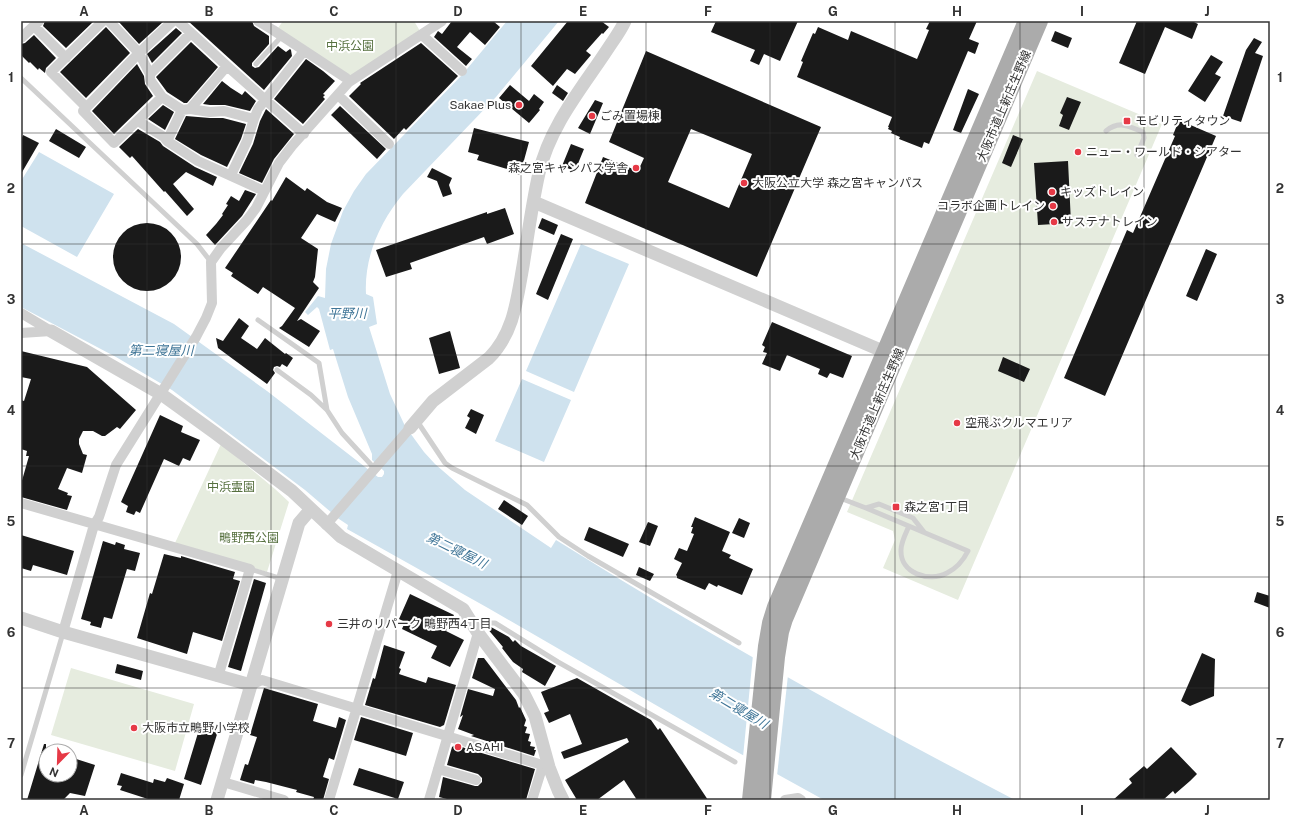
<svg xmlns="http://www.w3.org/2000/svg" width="1291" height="821" viewBox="0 0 1291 821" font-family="'Public Sans','Noto Sans JP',sans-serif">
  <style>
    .green { fill: #e6ecdf }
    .water { fill: #cfe2ee }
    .pier { fill: #fff }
    .building { fill: #1a1a1a; fill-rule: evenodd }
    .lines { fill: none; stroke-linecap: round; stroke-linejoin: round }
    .service { stroke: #d0d0d0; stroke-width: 5 }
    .minor { stroke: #d0d0d0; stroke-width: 10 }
    .tertiary { stroke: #d0d0d0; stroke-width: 13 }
    .primary { stroke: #ababab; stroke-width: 16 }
    .grid { fill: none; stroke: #333; stroke-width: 1; stroke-opacity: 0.55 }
    .poi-dot { fill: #e63946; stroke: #fff; stroke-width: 1.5 }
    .labels { text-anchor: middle; stroke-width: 4; stroke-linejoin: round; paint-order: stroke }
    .park-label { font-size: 12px; fill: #56703f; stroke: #fff }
    .poi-label { font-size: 12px; fill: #333; stroke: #fff; text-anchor: start }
    .street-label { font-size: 12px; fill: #333; stroke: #fff }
    .water-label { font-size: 13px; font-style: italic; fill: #3f7597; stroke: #fff }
    .neatline { fill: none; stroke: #333; stroke-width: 1.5 }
    .grid-label { font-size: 13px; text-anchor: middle; font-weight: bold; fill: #333 }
  </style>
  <rect width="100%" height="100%" fill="#fff"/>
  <path class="green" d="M283 21H414L420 31 349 77 278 28Z
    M1037 71 1162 124 958 600 883 568 895 540 893 531 847 512Z
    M221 444 275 489 289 502 267 572 175 543Z
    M71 668 194 704 175 771 51 735Z"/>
  <path class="water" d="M507 21H559L496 97 403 194C380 222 364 257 366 294L373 297 377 324 369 327 390 394 405 426 424 452 435 464 465 490 551 548 556 540C705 633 859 719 1015 800H824L730 748 488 608 347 529 348 525 339 519 305 490 172 390 116 357 21 307V243L174 324 267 391 378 477H382L384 474V471L372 460V454L348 397 333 349 330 350 319 309 317 307 308 315 305 312 318 296 325 298 326 269 331 244 343 211 354 191 366 174 462 75Z
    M39 152 114 194 77 257 21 226V181Z
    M581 244 629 264 574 392 526 371Z
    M522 379 571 400 544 462 495 441Z"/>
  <path class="pier" d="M753 655 788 675 777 776 743 757Z"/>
  <path class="building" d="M45 21H94L66 48 43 26Z
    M118 21H164L139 44Z
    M188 21H252L254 26 269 36V44L252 63V66L255 68 259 67 278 46 286 52 290 49 291 50 292 56 264 90Z
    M452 21H493L500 27 485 45 470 32 457 47 472 59 466 66 434 37 438 31 442 34Z
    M568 21H601L609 27 603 34 602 33 586 51 591 55 575 74 567 69 553 86 531 66Z
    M716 21H798L780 61 764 54 759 65 750 61 755 50 711 32Z
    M930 21H977L969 39 979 43 975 54 968 51 929 144 924 142 922 148 899 139 900 137 891 133 892 131 888 129 889 127H888L892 117 797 77 803 62 801 61 813 33 815 34 818 27 848 40 851 31 917 59 929 30 926 29Z
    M1137 21H1192L1198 24 1192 39 1165 27 1145 74 1119 63Z
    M106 27 130 53 86 98 60 72Z
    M176 28 182 33 152 63 147 54Z
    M1055 31 1072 38 1068 48 1051 41Z
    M34 35 56 58 46 68 45 73 39 68 38 70 30 62 29 63 21 55V44L25 43Z
    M1254 38 1262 42 1255 53 1263 56 1241 122 1223 116 1246 50Z
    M191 42 218 67 187 103H184L167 92 156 77Z
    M421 43 458 76 406 130 404 128 394 139 349 96 361 84 360 83Z
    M646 51 821 127 757 277 585 203 603 157 638 171 644 158 609 142ZM691 129 752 154 729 208 668 182Z
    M1211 55 1223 62 1215 74 1221 77 1205 102 1188 91Z
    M306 59 323 71 335 81 323 94 325 95 323 97 325 99 303 124 274 99Z
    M137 64 144 76 145 84 153 96 114 134 92 111Z
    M222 81 231 88 242 95 245 91 256 101 250 111 225 105H210L203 104Z
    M510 85 529 101 534 94 544 102 539 109 540 110 529 123 499 98Z
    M557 85 568 93 563 101 552 93Z
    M968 89 979 94 961 133 953 130Z
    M1067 97 1081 102 1069 130 1059 126 1063 115 1060 113Z
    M595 100 603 103 590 134 578 128Z
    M163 105 174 112 165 130 148 119Z
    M340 106 386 149 377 159 331 115Z
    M266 109 294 134 274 159 262 183 239 173 253 144 260 121Z
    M186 116 210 118H223L246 124 241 139 227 167 201 155 175 139Z
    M1179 120 1216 136 1105 396 1064 378 1127 230 1133 233 1175 136 1173 135Z
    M474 128 529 142 520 175 510 173 511 171 507 170V169L477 160 479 155 468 152Z
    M56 129 86 147 79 158 49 141Z
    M138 129 160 142 163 146 195 167 217 177 213 186 186 172 173 184 194 209 187 216 165 191 164 192 132 156 130 158 119 147Z
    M23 135 39 143 21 174V140Z
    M1013 135 1023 139 1011 167 1002 163Z
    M571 144 584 149 575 171 562 166Z
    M1068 161 1071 223 1038 225 1034 163Z
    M432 168 452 178 449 185 452 194 443 197 437 181 427 177Z
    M286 177 305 191 307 188 327 202 342 208 335 222 317 214 301 238 318 249 315 277 313 282 319 288 297 321 301 319 320 331 309 347 279 328 282 326 295 308 263 287 258 294 231 276 233 273 225 268 271 200 272 201Z
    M245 190 256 194 242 216 215 245 206 235 216 224 223 215 222 214 228 205 226 204 231 196 239 201Z
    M505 208 514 234 487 244 484 237 410 263 412 269 386 277 376 250 487 212V214Z
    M542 218 558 225 554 235 538 228Z
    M113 257a34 34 0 1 1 68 0a34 34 0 1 1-68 0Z
    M561 234 573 239 548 300 536 294Z
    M1206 249 1217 254 1197 301 1186 296Z
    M239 318 249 326 241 338 257 349 265 338 285 354 286 353 293 358 287 367 282 364 280 367 277 366 274 367 273 370 275 373 267 384 218 348 216 338 223 341Z
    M772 322 852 356 843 378 830 373 827 378 818 374 820 369 787 355 780 371 762 364 767 353 763 352 765 347 762 345Z
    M450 331 460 368 439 374 429 338Z
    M21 351 87 367 136 410 120 429 117 427 105 436H102L93 431H83L79 439V444L83 454 87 455 82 473 67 468 58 489 68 493 67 495 72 496 67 510 21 497V484L29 456H26L27 451 21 449V400L24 401 31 379 21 377Z
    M1003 357 1030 369 1024 382 998 371Z
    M471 409 484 415 476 434 465 428 470 418 467 416Z
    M160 415 183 426 181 432 200 440 190 461 183 458 179 466 164 459 140 513 136 511 134 515 126 512 128 506 121 502Z
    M504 500 528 516 522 525 498 509Z
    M695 517 730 532 722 551 731 555 729 558 753 569 742 595 718 585 717 587 709 583 705 590 677 578V576L676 575 682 563 674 559 679 548 687 551 694 534 691 533 693 527H691Z
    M739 518 750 523 744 538 732 533Z
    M648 522 658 526 650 546 639 542Z
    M589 527 629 544 623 557 584 540Z
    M21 535 74 551 67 575 33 565 31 571 21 568Z
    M103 541 115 545 116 542 125 545 124 549 140 553 135 571 127 569 112 619 104 617 101 628 90 625 91 622 81 619Z
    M164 554 181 558V556L235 572 233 579 240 581 222 641 193 632 187 654 137 638 150 593 152 594Z
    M639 567 654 574 650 581 636 575Z
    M254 579 266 583 241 671 228 667Z
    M1257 592 1270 596V608L1254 602Z
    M410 594 454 615 446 631 464 640 450 667 431 658 437 646 402 629 405 622 399 619Z
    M486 627H491L509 637 513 642 515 640 521 646 556 666 545 686 522 672 523 669 513 662 502 648 503 647Z
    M384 645 405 652 399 668 401 669 399 674 426 683 428 677 456 685 444 725 440 727 365 705 373 678 375 679Z
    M1202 653 1215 659 1214 696 1190 706 1181 701Z
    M478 658H484L516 700 519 708 520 707 526 720 524 726 527 727 525 733 530 734 528 741 531 742 530 746 535 747 534 750H536L534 756 471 736 474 735 458 729 463 715 460 717 468 689 493 696 495 689 472 678Z
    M117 664 143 671 141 680 115 673Z
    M577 678 651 720 658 730 660 728 708 800H637L624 780 597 800H577L565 780 629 742 627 738 564 759 561 752 582 744 570 714 549 723 544 713 549 711 541 692Z
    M264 688 318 704 313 721 336 728 339 717 346 720 334 760 329 758 323 777 329 779 323 800H313L314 797 296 792 297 790 266 782 255 780 254 784 240 780 245 764 248 765 257 737 250 735Z
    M361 717 413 733 406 756 354 740Z
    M201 723 219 728 201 785 184 779Z
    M44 744H46V775H70V757L95 765 85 796 70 793 63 800H27Z
    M455 745 535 769 526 800H451L439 797 443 777 475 786H478L482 782V778L478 774 447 765 452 747Z
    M1171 747 1197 774 1190 781 1175 794 1173 791 1163 800H1113L1132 783 1129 779 1144 766 1147 769Z
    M359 768 404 782 398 799 353 785Z
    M121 773 153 783 154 779 165 782 167 778 184 784 179 800H151L120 790 122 786 117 785Z"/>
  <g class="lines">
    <path class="service" d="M256 64 282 36
      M21 78 197 244 211 262
      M1106 131C1119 120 1128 126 1143 132L1144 138 1137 155
      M258 320 319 363 327 410
      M277 370 311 395 327 410 342 433 375 469
      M417 421 445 463 452 468 527 505 559 537 588 556 739 643
      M840 498 866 508 968 551C963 561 957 568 947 573 929 583 900 573 901 550 901 542 906 533 909 526
      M866 508 879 504 913 518 924 532
      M250 569 282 579
      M479 632 484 623H495L558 662 735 762
      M21 775 63 633"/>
    <path class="minor" d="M109 21 139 53 150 74V80L162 97 173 104 182 110 190 109 210 112 224 111 254 119
      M178 21 227 66 304 134
      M258 21 273 30 346 78 349 82
      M34 26 66 58
      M422 35 462 71
      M21 38 39 21
      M150 74 190 34
      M338 95 389 144
      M162 97 114 143 83 111 139 53 173 21
      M86 107 51 72 103 21
      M190 109 227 66
      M182 110 167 141 198 161 264 191
      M138 121 164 137 167 141
      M231 175 247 141 254 119 258 109 304 51
      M21 313 51 331
      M21 333 51 331
      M21 503 250 569 218 677
      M326 525 410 428
      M63 632 94 525 99 517 116 465 196 337 206 318 212 303 211 262 221 248 247 220 256 208 279 163 292 146 349 82 442 21
      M251 685 262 680 549 767
      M438 769 476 780
      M223 782 284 800
      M329 800 398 571
      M429 800 478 633
      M532 800 543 765
      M785 800 798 798 801 800"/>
    <path class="tertiary" d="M534 202 885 352
      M51 331 161 394 215 433 292 491 341 537 463 609 478 633 524 694 535 716 549 767 558 790 563 800
      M410 428 433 401 489 358C514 333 517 299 523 266 528 235 532 204 539 173 550 125 583 87 609 47 615 38 621 30 625 21
      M21 618 63 632 251 685
      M217 800 299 523 311 509"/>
    <path class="primary" d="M750 800 766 646 770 623 775 607 1026 21
      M763 800 777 657 781 632 785 619 1040 21"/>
  </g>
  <path class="grid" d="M147 21V800M271 21V800M396 21V800M521 21V800M646 21V800M770 21V800M895 21V800M1020 21V800M1144 21V800M21 133H1270M21 244H1270M21 355H1270M21 466H1270M21 577H1270M21 688H1270"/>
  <g class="poi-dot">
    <circle cx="519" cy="105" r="4"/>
    <circle cx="592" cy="116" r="4"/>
    <rect x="1123" y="117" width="8" height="8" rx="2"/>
    <circle cx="1078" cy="152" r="4"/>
    <circle cx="636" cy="168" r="4"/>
    <circle cx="744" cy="183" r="4"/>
    <circle cx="1052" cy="192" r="4"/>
    <circle cx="1053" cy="206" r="4"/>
    <circle cx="1054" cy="222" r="4"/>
    <circle cx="957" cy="423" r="4"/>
    <rect x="892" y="503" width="8" height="8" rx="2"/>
    <circle cx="329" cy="624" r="4"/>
    <circle cx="134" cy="728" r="4"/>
    <circle cx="458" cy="747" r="4"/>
  </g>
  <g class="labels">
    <g class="park-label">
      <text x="350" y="50">中浜公園</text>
      <text x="231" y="491">中浜霊園</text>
      <text x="249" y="542">鴫野西公園</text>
    </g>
    <g class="poi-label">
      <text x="511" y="109" text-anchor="end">Sakae Plus</text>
      <text x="600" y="120">ごみ置場棟</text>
      <text x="1135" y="125">モビリティタウン</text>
      <text x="1086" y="156">ニュー・ワールド・シアター</text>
      <text x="628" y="172" text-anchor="end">森之宮キャンパス学舎</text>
      <text x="752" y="187">大阪公立大学 森之宮キャンパス</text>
      <text x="1060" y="196">キッズトレイン</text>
      <text x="1045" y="210" text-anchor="end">コラボ企画トレイン</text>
      <text x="1062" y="226">サステナトレイン</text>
      <text x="965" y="427">空飛ぶクルマエリア</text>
      <text x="904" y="511">森之宮1丁目</text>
      <text x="337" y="628">三井のリパーク 鴫野西4丁目</text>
      <text x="142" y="732">大阪市立鴫野小学校</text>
      <text x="466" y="751">ASAHI</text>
    </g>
    <g class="street-label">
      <text transform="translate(1004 106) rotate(-67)" y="4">大阪市道上新庄生野線</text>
      <text transform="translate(877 404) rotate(-67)" y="4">大阪市道上新庄生野線</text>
    </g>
    <g class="water-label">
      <text x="347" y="318">平野川</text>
      <text x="161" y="355">第二寝屋川</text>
      <text transform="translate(457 550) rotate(26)" y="5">第二寝屋川</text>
      <text transform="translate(739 708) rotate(31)" y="5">第二寝屋川</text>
    </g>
  </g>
  <rect width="1291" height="821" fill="none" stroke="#ffffff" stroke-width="44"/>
  <g transform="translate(58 763) rotate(203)"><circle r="19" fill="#ffffff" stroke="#adadad"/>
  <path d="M0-3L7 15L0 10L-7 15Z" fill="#e63946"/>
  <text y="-6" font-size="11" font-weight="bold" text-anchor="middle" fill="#333333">N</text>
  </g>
  <rect x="22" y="22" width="1247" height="777" class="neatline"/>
  <g class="grid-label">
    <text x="84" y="16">A</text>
    <text x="209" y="16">B</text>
    <text x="334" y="16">C</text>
    <text x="458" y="16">D</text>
    <text x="583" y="16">E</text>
    <text x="708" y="16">F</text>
    <text x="833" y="16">G</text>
    <text x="957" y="16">H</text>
    <text x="1082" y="16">I</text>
    <text x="1207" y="16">J</text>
    <text x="11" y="82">1</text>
    <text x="1280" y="82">1</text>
    <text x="11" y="193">2</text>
    <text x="1280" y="193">2</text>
    <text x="11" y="304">3</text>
    <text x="1280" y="304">3</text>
    <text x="11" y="415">4</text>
    <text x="1280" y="415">4</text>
    <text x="11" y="526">5</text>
    <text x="1280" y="526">5</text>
    <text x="11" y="637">6</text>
    <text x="1280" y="637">6</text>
    <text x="11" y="748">7</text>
    <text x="1280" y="748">7</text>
    <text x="84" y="815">A</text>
    <text x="209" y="815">B</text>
    <text x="334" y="815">C</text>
    <text x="458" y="815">D</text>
    <text x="583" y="815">E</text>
    <text x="708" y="815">F</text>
    <text x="833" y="815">G</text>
    <text x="957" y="815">H</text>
    <text x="1082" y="815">I</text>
    <text x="1207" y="815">J</text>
  </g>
</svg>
